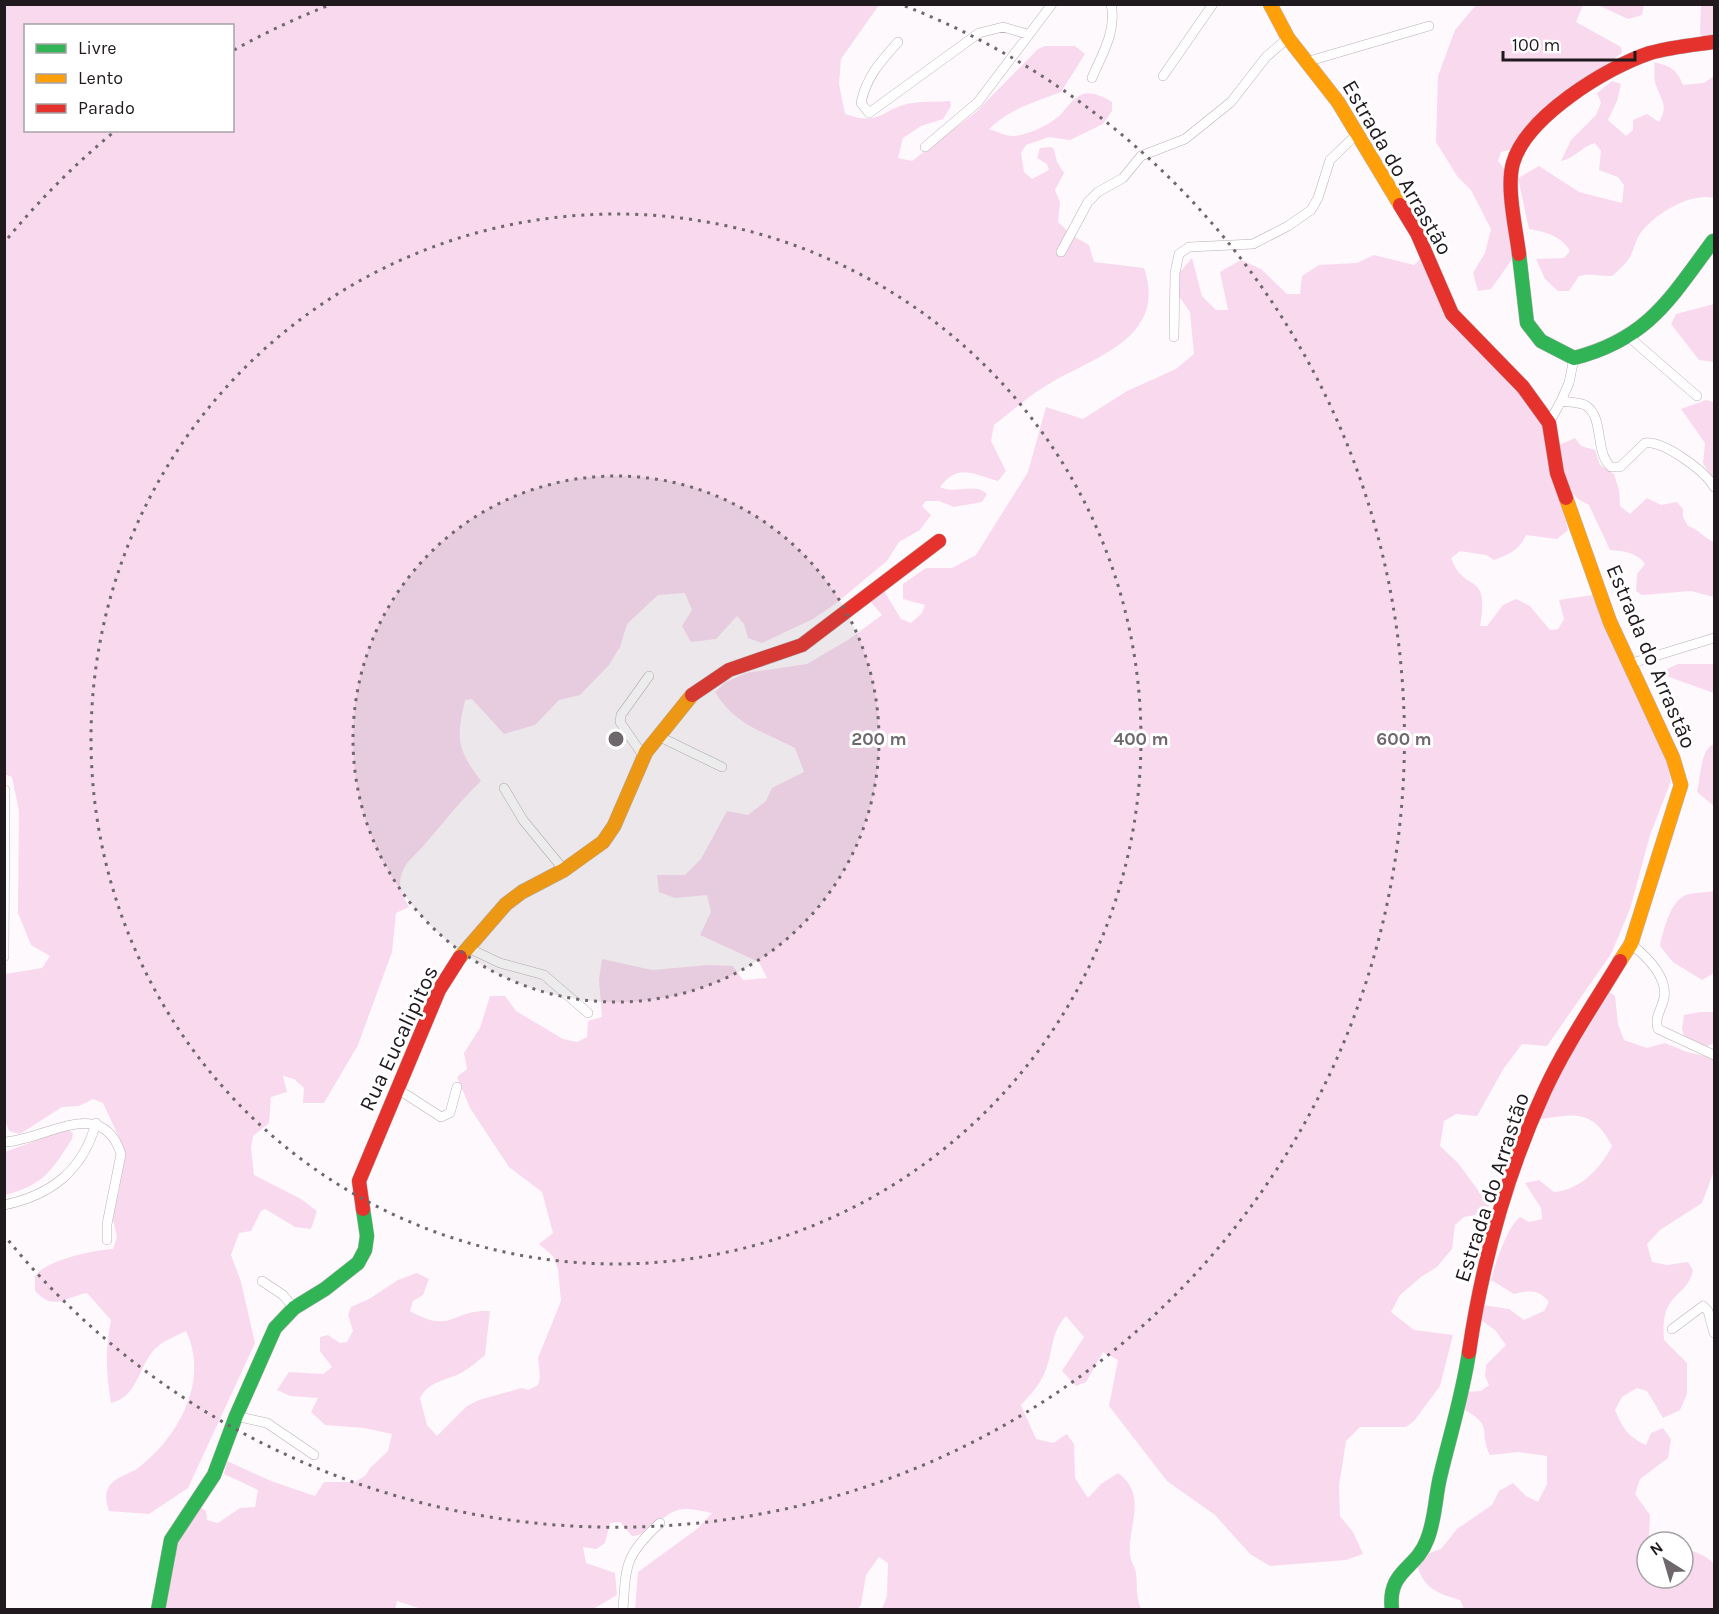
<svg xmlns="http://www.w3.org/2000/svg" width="1719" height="1614" viewBox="0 0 1719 1614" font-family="Karla,sans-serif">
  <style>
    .green { fill: #f9d9ee; fill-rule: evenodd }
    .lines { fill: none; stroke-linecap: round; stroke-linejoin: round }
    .street-casing { stroke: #b7b2b5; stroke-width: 10 }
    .fast-casing { stroke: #b7b2b5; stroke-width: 15 }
    .slow-casing { stroke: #b7b2b5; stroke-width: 15 }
    .jam-casing { stroke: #b7b2b5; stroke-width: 15 }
    .street { stroke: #fffeff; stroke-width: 9 }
    .fast { stroke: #30b455; stroke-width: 14 }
    .slow { stroke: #ff9f0a; stroke-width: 14 }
    .jam { stroke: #e5322d; stroke-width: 14 }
    .ring { fill: none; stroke: #6e686c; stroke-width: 3; stroke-dasharray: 3 6 }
    .labels { text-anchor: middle; stroke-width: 6; stroke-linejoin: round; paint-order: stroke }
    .street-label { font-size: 22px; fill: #201a1e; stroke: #fff }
    .centre { fill: #6e686c; stroke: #fff; stroke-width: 3 }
    .ring-label { font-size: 18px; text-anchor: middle; font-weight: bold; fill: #6e686c; stroke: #fff; stroke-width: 6; stroke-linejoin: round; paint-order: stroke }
  </style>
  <rect width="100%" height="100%" fill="#fef9fc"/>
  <path class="green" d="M4 5H879L841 59 839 84 845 114C882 127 882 108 912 103 924 101 938 102 950 101L951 106 943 119 921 126 903 138 898 158 912 161 976 112 1038 49 1045 46H1075L1085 54 1061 92C1033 103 1011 108 989 129 996 131 1005 136 1012 136 1027 136 1052 124 1062 113 1079 92 1086 87 1112 102V111L1103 124 1070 140 1049 137 1026 145 1021 153 1024 172 1032 179 1049 170 1047 164 1037 158 1040 148 1051 147 1054 149 1057 162 1064 173 1055 190 1060 202 1058 222 1073 236 1089 245 1094 262 1144 268C1167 336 1100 355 1054 381 1032 393 1013 410 994 425L991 441 1006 471 998 481C972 474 958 463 940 487 956 495 974 482 987 494L982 502 954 507 939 501H926L922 506 931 515 920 530 899 542 887 561 835 604 813 619 762 643 748 638 744 624 737 616 716 639 691 642 682 626 692 610 685 593 658 595 627 624 620 647 609 665 580 695 559 700 535 725 504 734 472 699 465 700C456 739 457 749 481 781 460 801 444 822 425 844 416 855 405 861 401 876 398 887 404 898 409 907L396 913 392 952 358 1045 324 1103H303L304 1088 294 1079 283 1076 287 1092 271 1097 269 1123 253 1136 251 1148 254 1175 301 1199 317 1211 311 1229 295 1227 265 1209 261 1211 251 1231 239 1233 231 1255 241 1282 255 1343 188 1488 149 1514 109 1511C106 1501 104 1494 110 1485 116 1477 130 1474 138 1468 178 1437 210 1381 186 1331 178 1335 165 1340 157 1347 138 1364 139 1397 111 1403 106 1373 105 1350 111 1320L87 1293C64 1297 55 1312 35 1291V1276C46 1260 94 1250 113 1249L117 1237 112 1215 119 1191 123 1146 103 1103 93 1099 79 1106 62 1107 20 1134 9 1131 5 1120V974L42 968 50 956 31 945 18 913 19 811 12 777 4 774ZM26 26H232V130H26Z
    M1476 5H1583L1576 22 1621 47 1622 53 1580 84 1515 148 1501 152 1498 161 1505 170 1513 258 1491 289 1478 291 1473 273 1485 253 1491 229 1471 190 1457 176 1436 142 1438 76 1455 30Z
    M1598 5H1644L1642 15 1628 19Z
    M1701 5H1714V34L1706 39 1700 34Z
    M1654 62C1670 66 1677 69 1683 85L1704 83 1714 76V198C1689 192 1651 216 1638 237 1635 243 1634 249 1631 255 1627 263 1619 270 1612 276 1600 276 1591 273 1579 276L1569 291H1558L1545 279 1536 259 1564 258 1570 251C1561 236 1546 232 1529 229L1518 178 1539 166 1579 192 1622 203 1624 185 1618 177 1599 170 1601 151 1595 143C1581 147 1575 158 1561 161L1571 140 1596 115 1601 103 1597 93 1612 81 1621 84 1617 101 1608 120 1626 136 1633 130V120L1647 114 1659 122C1670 105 1659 98 1655 82 1654 76 1655 68 1654 62Z
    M1374 255 1414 265 1421 258 1436 289 1541 417 1568 530 1557 539 1526 535C1520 550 1508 555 1494 560L1486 555 1460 551 1451 558C1465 596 1490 568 1480 626H1487L1503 605 1516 599 1530 606 1550 630 1558 629 1564 619 1559 600 1593 595 1659 731 1671 781 1650 835 1630 909 1611 954 1547 1046 1522 1044 1504 1068 1477 1116 1456 1114 1444 1121 1440 1146 1458 1163 1489 1205 1486 1213 1464 1217 1455 1225 1452 1249 1437 1267 1421 1277 1400 1295 1391 1312 1414 1330 1453 1335 1440 1386 1414 1421 1406 1427H1360L1346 1441 1339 1486 1340 1516 1353 1532 1363 1554 1346 1560 1270 1566 1250 1554 1215 1515 1167 1481 1109 1406 1118 1360 1103 1352 1086 1382 1076 1386 1062 1371 1084 1337 1066 1316C1050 1334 1054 1348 1046 1369 1041 1384 1031 1394 1021 1405L1036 1439 1053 1443 1067 1434 1074 1444 1075 1478 1088 1498 1101 1484 1118 1473C1149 1496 1127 1526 1130 1555 1131 1562 1135 1567 1136 1573 1138 1588 1135 1594 1141 1609H882L887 1596 888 1563 879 1557 866 1575 861 1605 857 1609H635L638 1572 697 1529 712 1513C702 1511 687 1507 678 1510 660 1515 651 1536 632 1536L620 1522 610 1523 605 1543 596 1549 583 1547 586 1563 615 1573 617 1595 593 1609 425 1610 397 1601 395 1610H162L180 1530 200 1507 206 1511 207 1520 218 1523 240 1508 255 1507 258 1490 224 1474 227 1461 271 1481 315 1496 324 1482H355L365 1476 370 1468 388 1451 392 1434 364 1428 325 1425 311 1412 318 1398 290 1396 277 1390 289 1372 323 1374 332 1367 320 1351V1337L328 1335 340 1343 347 1342 353 1331 348 1315 351 1307 369 1299 398 1280 417 1273 429 1279 423 1295 413 1301 410 1311C451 1335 452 1309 490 1311L485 1355C477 1362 470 1368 461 1373 445 1381 429 1381 420 1398L427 1425 437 1436 467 1406 479 1400 522 1388 528 1390 538 1385 540 1377 538 1358 561 1301 558 1269 553 1256 539 1244 553 1233 542 1192 509 1167 470 1108 457 1077 467 1069 464 1053 480 1028 490 996H505L516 1011 563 1039 577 1042 587 1037 588 1021 602 1017 599 979 602 959 652 970 709 965 733 966 743 980 767 978 759 962 700 935 711 912 707 895 675 898 659 892 657 875H685L701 859 727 811 748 815 766 801 772 788 804 772 795 748C763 732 734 724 715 692L726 682 746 673 807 664 848 640 882 615 864 594 876 585 884 591 901 619 911 623 922 613 925 605 903 599V584L926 568H952L976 555 1028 472 1046 407 1083 419 1127 391 1176 369 1194 354 1190 312 1178 295 1180 272 1192 258 1202 296 1216 310H1228L1220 272 1241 260 1261 269 1287 294H1300L1302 276 1319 265 1357 263Z
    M1714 304V362L1699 360 1671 324 1676 314Z
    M1706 400 1714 402V481L1703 463 1705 443 1681 409Z
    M1575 438 1581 446 1595 450 1600 465 1614 474 1619 490 1620 506 1630 514 1647 498 1661 505 1677 502 1683 509V517L1688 526C1700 530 1705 539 1714 542V597L1691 591 1642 595 1636 591 1637 574 1645 564C1637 552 1623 551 1610 550L1589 505 1578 499 1568 489 1557 446Z
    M1678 664H1714V693L1658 673Z
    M1714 744V806L1697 792C1701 777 1700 749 1714 744Z
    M1714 891V973L1702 980 1673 962 1660 946C1663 931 1670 901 1686 895 1695 892 1706 893 1714 891Z
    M1610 992 1615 996 1618 1024 1624 1040 1647 1048 1665 1043 1687 1052 1714 1058V1171L1702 1203 1660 1230 1647 1244 1652 1262 1667 1265 1688 1262 1693 1270C1690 1286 1680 1290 1671 1302 1663 1312 1663 1328 1664 1340L1687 1363V1394L1680 1410 1663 1418 1647 1391 1637 1388 1622 1397 1615 1410C1622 1427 1628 1437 1646 1445L1651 1433 1663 1428 1671 1439 1668 1458 1640 1479 1635 1494 1650 1515 1647 1578H1683V1550C1694 1550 1707 1556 1714 1564V1609H1464L1460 1600C1433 1592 1422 1587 1415 1558L1441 1549 1457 1529 1492 1505 1499 1491 1513 1483 1526 1496 1538 1502 1547 1484V1456L1518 1452 1490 1455C1478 1430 1495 1426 1463 1409L1464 1392 1481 1391 1489 1385 1485 1376 1486 1365 1506 1345 1495 1330 1478 1318 1483 1305 1509 1309 1524 1320 1544 1311 1549 1302C1538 1289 1529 1290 1514 1294L1491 1280C1495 1264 1507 1227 1520 1217L1529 1222 1542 1219 1541 1208 1525 1183 1539 1180 1554 1192C1580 1190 1600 1169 1612 1146 1592 1108 1574 1114 1537 1120L1567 1057Z
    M1700 1012H1714V1043L1705 1047 1686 1042 1682 1029 1684 1015Z
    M67 1129 73 1133 72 1139C51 1172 43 1185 5 1195V1152Z"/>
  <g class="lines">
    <defs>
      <path id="street" d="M898 42C881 61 866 77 861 103L869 113 979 33 1003 27 1027 34
        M1306 62 1429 26
        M1163 76 1213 4
        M1092 78C1102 54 1117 31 1111 4
        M925 147 978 102 1052 4
        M1061 252 1088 202 1098 192 1123 178 1141 156 1185 139 1231 102 1266 57 1288 38
        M1174 337 1175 273 1179 254 1189 247 1253 244 1288 226 1311 210 1318 198 1330 160 1357 134
        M1629 337 1697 396
        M1561 401 1569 383 1574 358
        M1549 423 1561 401C1568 402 1578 402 1585 405 1605 417 1594 452 1611 467H1620L1645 443C1663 440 1705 471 1714 487
        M1629 664 1714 638
        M658 736 722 767
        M644 757 620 722 621 715 649 676
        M504 788 523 820 564 870
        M1631 944C1646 956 1668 976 1664 998 1662 1009 1654 1017 1658 1029L1714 1055
        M466 947 500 963 544 975 588 1013
        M4 957 5 790
        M396 1088 441 1117 450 1113 457 1087
        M4 1142C44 1141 102 1094 121 1154L107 1224V1240
        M4 1205C52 1195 83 1170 96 1123
        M262 1281 283 1295 294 1308
        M1672 1329 1703 1306 1708 1311 1714 1333
        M236 1416 267 1423 314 1455
        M623 1610C626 1564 625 1555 660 1523"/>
      <path id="fast" d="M1519 254 1527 323 1541 341 1574 358C1648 339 1670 299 1713 241
        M158 1610 171 1540 214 1475 236 1416 275 1328 294 1308 325 1289 358 1263 365 1250 367 1236 363 1209
        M1392 1610C1387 1570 1416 1570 1427 1540 1436 1518 1435 1495 1441 1473 1451 1432 1463 1393 1469 1352"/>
      <path id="slow" d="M1270 4 1288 38 1338 102 1400 205
        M1566 498 1610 622 1673 758 1681 785 1631 944 1620 961
        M460 957 506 904 522 892 564 870 603 842 614 826 646 752 692 695"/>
      <path id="jam" d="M1400 205 1417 233 1452 314 1523 387 1549 423 1557 473 1566 498
        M1519 254C1516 229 1506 187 1513 163 1526 117 1607 67 1650 53 1671 47 1693 45 1714 42
        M692 695 729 670 802 645 939 541
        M363 1209 359 1181 439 990 460 957
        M1469 1352C1482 1264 1507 1173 1544 1092 1565 1046 1594 1004 1620 961"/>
    </defs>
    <use href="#street" class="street-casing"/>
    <use href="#fast" class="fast-casing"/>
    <use href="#slow" class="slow-casing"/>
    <use href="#jam" class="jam-casing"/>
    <use href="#street" class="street"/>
    <use href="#fast" class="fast"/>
    <use href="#slow" class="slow"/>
    <use href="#jam" class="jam"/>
  </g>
  <circle cx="616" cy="739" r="263" fill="#6e686c" fill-opacity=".12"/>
  <g class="ring">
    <circle cx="616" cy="739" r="263"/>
    <circle cx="616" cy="739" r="525"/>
    <path d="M8 238A788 788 0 0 1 115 131M234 50A788 788 0 0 1 327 6M905 6A788 788 0 1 1 8 1240"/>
  </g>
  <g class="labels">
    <g class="street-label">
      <text transform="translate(1398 167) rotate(60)" y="8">Estrada do Arrastão</text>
      <text transform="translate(1652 656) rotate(67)" y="8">Estrada do Arrastão</text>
      <text transform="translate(398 1038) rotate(-65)" y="8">Rua Eucalipitos</text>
      <text transform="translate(1491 1187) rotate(-72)" y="8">Estrada do Arrastão</text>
    </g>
  </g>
  <circle cx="616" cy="739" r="9" class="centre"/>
  <g class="ring-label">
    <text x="879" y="745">200 m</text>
    <text x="1141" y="745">400 m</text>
    <text x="1404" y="745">600 m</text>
  </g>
  <rect width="1719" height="1614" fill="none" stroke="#201a1e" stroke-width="12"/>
  <rect x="24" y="24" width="210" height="108" fill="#ffffff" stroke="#a6a3a5" stroke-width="1.5"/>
  <rect x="36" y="44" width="30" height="9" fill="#30b455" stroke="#a6a3a5" stroke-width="1.5"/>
  <text x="78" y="54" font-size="18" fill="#201a1e">Livre</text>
  <rect x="36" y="74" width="30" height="9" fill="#ff9f0a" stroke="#a6a3a5" stroke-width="1.5"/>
  <text x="78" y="84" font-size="18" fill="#201a1e">Lento</text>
  <rect x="36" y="104" width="30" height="9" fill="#e5322d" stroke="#a6a3a5" stroke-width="1.5"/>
  <text x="78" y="114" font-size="18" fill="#201a1e">Parado</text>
  <g transform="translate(1665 1560) rotate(323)"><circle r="28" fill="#ffffff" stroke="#a6a3a5" stroke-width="1.5"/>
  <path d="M0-4.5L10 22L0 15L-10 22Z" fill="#6e686c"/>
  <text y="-9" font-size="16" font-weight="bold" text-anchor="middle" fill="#201a1e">N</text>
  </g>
  <path d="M1503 51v9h132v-9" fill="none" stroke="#201a1e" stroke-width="3"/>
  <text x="1512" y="51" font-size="18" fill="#201a1e" stroke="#ffffff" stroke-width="4.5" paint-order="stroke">100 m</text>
</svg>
